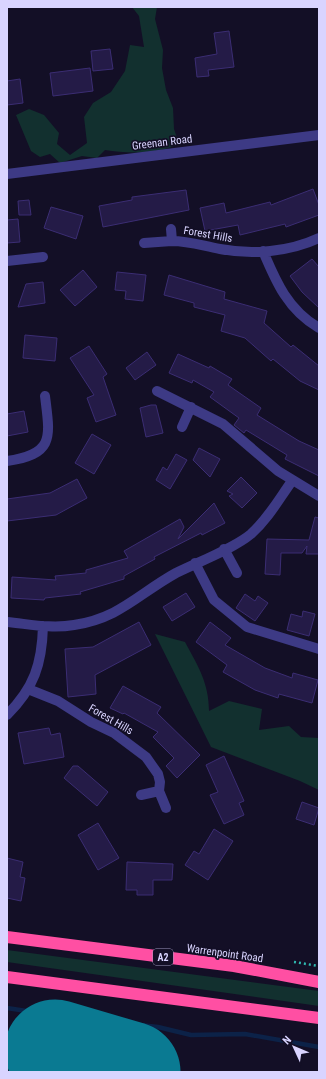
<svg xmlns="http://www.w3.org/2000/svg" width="326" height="1079" viewBox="0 0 326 1079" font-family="'Roboto Condensed',sans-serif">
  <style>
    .green { fill: #12302f }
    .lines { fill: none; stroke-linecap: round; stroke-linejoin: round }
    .stream { stroke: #0c2248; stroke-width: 4.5 }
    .runway { stroke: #0a7a92; stroke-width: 101 }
    .building { fill: #241b47; stroke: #3b2d73 }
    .path { stroke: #2fb8b0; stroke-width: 2.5; stroke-dasharray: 2 3; stroke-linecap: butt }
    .minor { stroke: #3d3a85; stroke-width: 10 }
    .highway { stroke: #ff4fa3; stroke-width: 12 }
    .labels { text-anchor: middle; stroke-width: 3.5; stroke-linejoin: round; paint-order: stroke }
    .shield { fill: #130f26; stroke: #9e99be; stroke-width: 1 }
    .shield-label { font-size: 10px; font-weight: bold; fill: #d9d4ff }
    .street-label { font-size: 11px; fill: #d9d4ff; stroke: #130f26 }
  </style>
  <rect width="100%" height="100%" fill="#130f26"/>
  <path class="green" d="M132 7H157L155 19 163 50 162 68 166 90 173 108 174 129 179 144C157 154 129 154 105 150L97 158 82 156 60 163 50 154 40 157 31 151 16 115 29 109 44 115 59 133 57 144 70 155 87 143 84 117 93 103 111 92 125 71 130 45 144 47 139 16Z
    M155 634 185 642C198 666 209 683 209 711L229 701 262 709 259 730 289 726 301 737 319 738V790L300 781 211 747Z
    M7 950 319 991V1006L7 962Z"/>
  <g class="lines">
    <path class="stream" d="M7 1008 59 1016 158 1027 191 1035 245 1034 319 1047"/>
    <path class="runway" d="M55 1050 130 1072"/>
  </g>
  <path class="building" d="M229 31 234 67 208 70 209 76 197 77 195 58 217 54 214 33Z
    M110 49 113 69 93 71 91 51Z
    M90 68 93 91 53 96 50 73Z
    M20 79 23 103 7 105V81Z
    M313 189 319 205V215L286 227 285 224 240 235 238 225 205 231 200 208 224 203 226 213 270 202 271 205Z
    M186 190 189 210 103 227 99 206 132 200V197Z
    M29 200 31 215H19L18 201Z
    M51 207 83 216 76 239 44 228Z
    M18 219 20 242 7 243V220Z
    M312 259 319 267V308L302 292 290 276Z
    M83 270 97 287 75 306 60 290Z
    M117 272 146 275 143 301 125 299 126 291 115 290Z
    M169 275 225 292 224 299 267 311 264 323 291 347 293 345 319 366V390L300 381 273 359 271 361 245 338 221 331 225 315 194 307V303L164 295Z
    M43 282 45 303 18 307 26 284Z
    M25 335 57 338 55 361 23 358Z
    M89 346 107 374 103 377 116 415 96 422 87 398 94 395 70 358Z
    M147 352 156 365 135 380 126 368Z
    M178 354 209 368 210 366 232 379 228 385 261 408 257 415 299 441 319 450V476L285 459 287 455 246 430 244 433 234 425 239 418 210 397 214 392 193 380 192 383 169 373Z
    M151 405H156L163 433 146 437 140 408Z
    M24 411 28 432 7 436V414Z
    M92 434 111 445 94 474 75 463Z
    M199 448 220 459 210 477 193 460Z
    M176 454 187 460 170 489 156 480 163 467 167 470Z
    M241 477 257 493 242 508 229 496 233 494 227 491Z
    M77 479 87 498 56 515 7 521V499L50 493Z
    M214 503 225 523 202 535 201 533 154 557 155 559 124 576V579L80 592 81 594 45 598 44 600 11 598 12 577 56 580 55 576 86 573V570L128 558 124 551 180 519 184 527 178 539Z
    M315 517 319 518V554H306L307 546 302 553H281L280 575 265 574 267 539 309 540Z
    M186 593 195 607 172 621 163 607Z
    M245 594 255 601 258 596 268 603 255 621 236 608Z
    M303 611 315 614 309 636 287 630 291 614 302 617Z
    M139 622 151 645 95 675 96 694 68 697 65 649 93 647Z
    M210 622 231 638 225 645 265 668 292 678 293 673 318 680 312 703 279 694 278 698 255 690 223 672 227 665 196 642Z
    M123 686 161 707 157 713 200 755 177 778 166 766 174 758 153 737 158 732 124 713 123 714 110 708Z
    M49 728 51 735 60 733 64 757 24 764 18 733Z
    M224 756 244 801 239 803 244 815 224 824 210 795 218 792 206 765Z
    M73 766H78L108 792 97 806 64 778Z
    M302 802 319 808 314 825 296 819Z
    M98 823 119 858 98 870 78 835Z
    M214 829 233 841 208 880 185 865 194 851 199 854Z
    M7 858 23 862 20 877 25 878 21 901 7 898Z
    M127 862 173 864 172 880H153V895H137V890H126Z"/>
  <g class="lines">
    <path class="path" d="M294 962 319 966"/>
    <path class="minor" d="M7 174 319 135
      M171 229 172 241C189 241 203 246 220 249 252 255 289 252 319 238
      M144 243 172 241
      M263 251C276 282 288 310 319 328
      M7 261 43 257
      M157 391 223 424 278 471 319 496
      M182 427 191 407
      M7 461C55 454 50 437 45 396
      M224 549 237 573
      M195 563 214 600 247 627 319 649
      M7 622C29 624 51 629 74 625 120 618 138 594 176 573 198 562 233 549 251 534 268 519 279 499 292 481
      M28 689 58 701 91 722 114 733 146 757 158 774 160 782 159 791 166 808
      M7 715C34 688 42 664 43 626
      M141 795 159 791"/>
    <path class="highway" d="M7 937 234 966 319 982
      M7 977 319 1018"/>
  </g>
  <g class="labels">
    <rect class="shield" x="153" y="949" width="20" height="16" rx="3"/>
    <g class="shield-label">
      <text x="163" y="961">A2</text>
    </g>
    <g class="street-label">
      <text transform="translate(162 142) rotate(-7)" y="4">Greenan Road</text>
      <text transform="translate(208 234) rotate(10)" y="4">Forest Hills</text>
      <text transform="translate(111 719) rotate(30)" y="4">Forest Hills</text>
      <text transform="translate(225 953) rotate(8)" y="4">Warrenpoint Road</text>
    </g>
  </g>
  <rect width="326" height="1079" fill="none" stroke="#d9d4ff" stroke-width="16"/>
  <g transform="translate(294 1047) rotate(314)" stroke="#130f26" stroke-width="3" paint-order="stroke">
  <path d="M0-3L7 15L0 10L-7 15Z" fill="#d9d4ff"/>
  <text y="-6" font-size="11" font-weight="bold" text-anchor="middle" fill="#d9d4ff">N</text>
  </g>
</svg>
